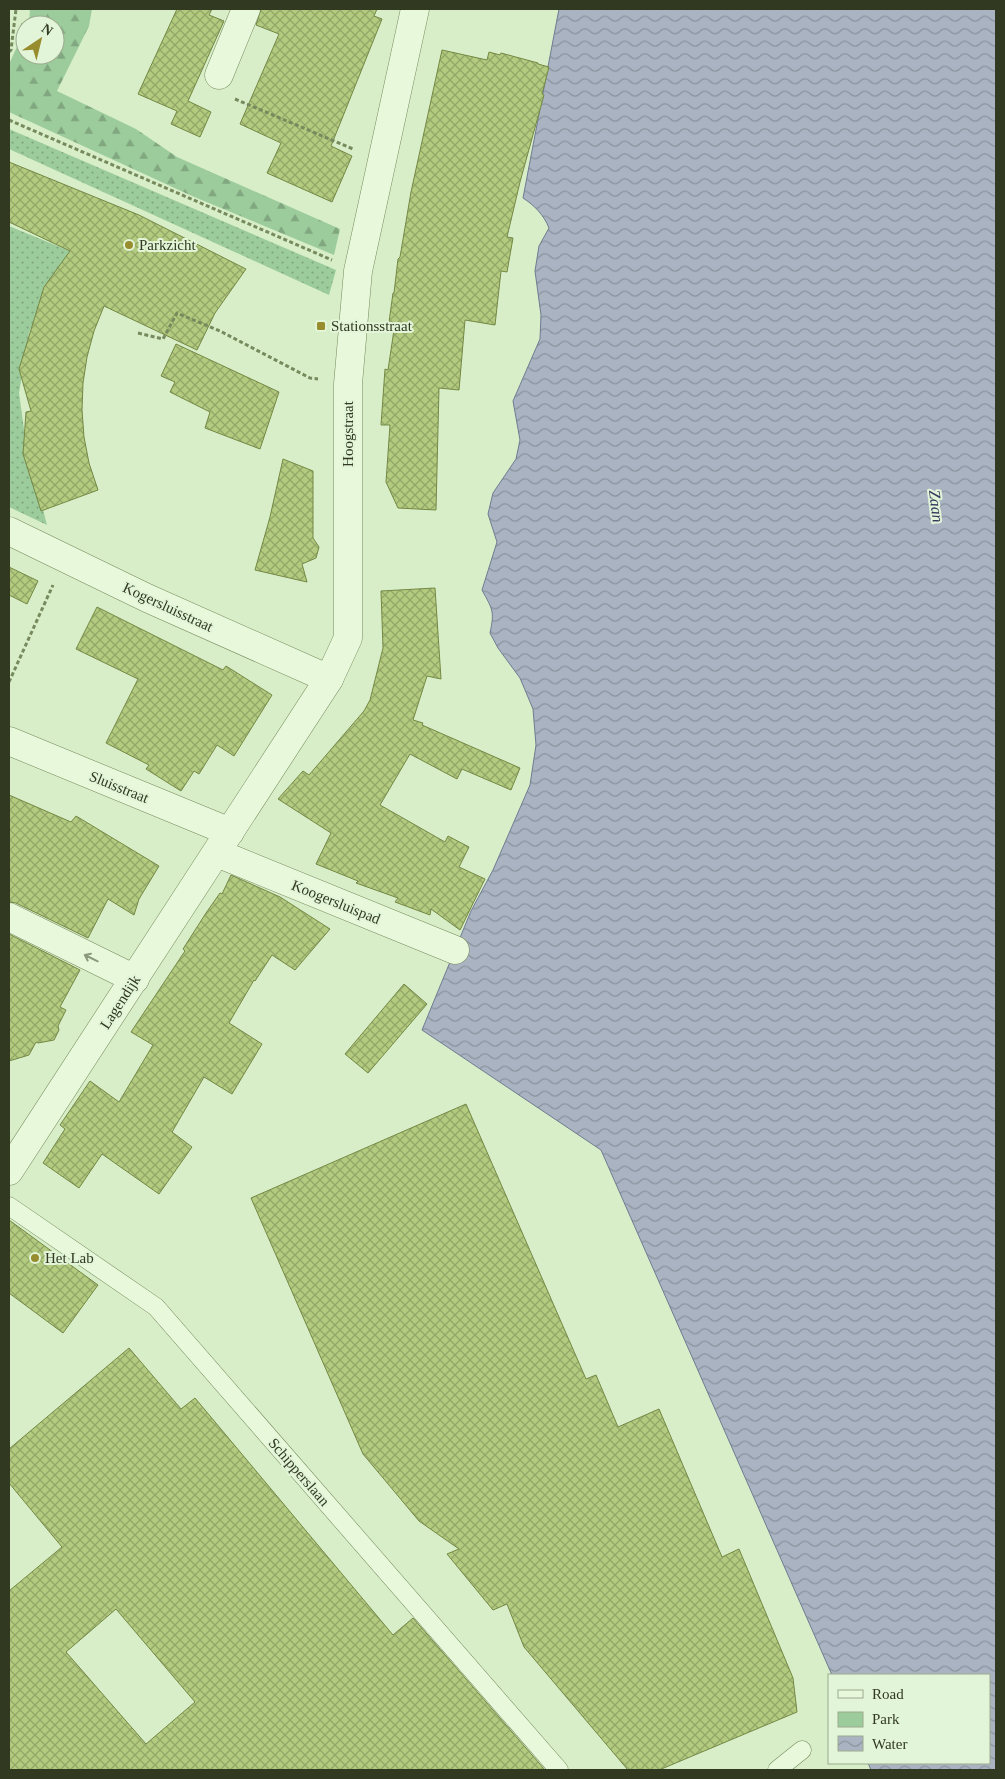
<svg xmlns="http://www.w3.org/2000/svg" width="1005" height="1779" viewBox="0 0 1005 1779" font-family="Georgia,serif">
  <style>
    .green { fill: url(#green-dots) }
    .forest { fill: url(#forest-firs); fill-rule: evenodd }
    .water { fill: url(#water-waves); stroke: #6f7b91 }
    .building { fill: url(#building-cross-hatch); stroke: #748844; fill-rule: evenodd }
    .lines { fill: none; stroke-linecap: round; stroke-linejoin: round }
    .service-casing { stroke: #778a5d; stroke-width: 19 }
    .minor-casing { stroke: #778a5d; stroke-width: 29 }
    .tertiary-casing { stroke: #778a5d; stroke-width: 29 }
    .path { stroke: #778a5d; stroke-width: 3; stroke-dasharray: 4 2.5; stroke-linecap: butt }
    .service { stroke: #e7f8db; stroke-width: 18 }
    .minor { stroke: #e7f8db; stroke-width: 28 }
    .tertiary { stroke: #e7f8db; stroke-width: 28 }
    .oneway { stroke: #8c997e }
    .poi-dot { fill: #978c2e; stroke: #e3f5d8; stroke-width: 2 }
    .labels { text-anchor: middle; stroke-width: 4; stroke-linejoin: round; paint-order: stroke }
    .poi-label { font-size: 15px; fill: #313a20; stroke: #e3f5d8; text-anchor: start }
    .street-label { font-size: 15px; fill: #313a20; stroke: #e3f5d8 }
    .water-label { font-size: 16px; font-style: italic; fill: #30375a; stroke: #e3f5d8 }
  </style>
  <defs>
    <pattern id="green-dots" width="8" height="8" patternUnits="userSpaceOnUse" patternTransform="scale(1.25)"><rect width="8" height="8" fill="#9ccc9c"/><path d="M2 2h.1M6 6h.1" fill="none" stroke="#80a77f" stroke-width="1.8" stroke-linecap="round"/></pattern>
    <pattern id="forest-firs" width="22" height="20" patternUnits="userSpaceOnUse" patternTransform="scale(1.25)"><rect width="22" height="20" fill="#9ccc9c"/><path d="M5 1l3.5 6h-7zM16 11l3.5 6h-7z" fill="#80a77f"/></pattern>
    <pattern id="water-waves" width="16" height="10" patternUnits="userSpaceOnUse" patternTransform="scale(1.25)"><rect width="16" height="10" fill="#a9b3c2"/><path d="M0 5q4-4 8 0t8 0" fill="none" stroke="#8a939d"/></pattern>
    <pattern id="building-cross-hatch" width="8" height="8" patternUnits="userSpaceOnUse" patternTransform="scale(1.25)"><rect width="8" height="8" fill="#b3cb7f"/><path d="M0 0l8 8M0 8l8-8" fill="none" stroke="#92a668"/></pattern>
  </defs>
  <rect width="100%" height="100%" fill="#d7eec8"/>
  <path class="green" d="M9 129 336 270 329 295 9 149Z
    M9 226 101 264 50 281 29 333 19 393 26 444 47 525 9 507Z"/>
  <path class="forest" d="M30 9H92L89 26 57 91 136 129 177 157 340 229 334 255 192 196 9 112V64L17 47 21 23 29 24ZM25 25H55V55H25Z"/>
  <path class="water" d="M559 9H996V1770H871L868 1763H989V1675H832L601 1150 422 1030 471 911 493 870 530 785 536 745 533 709 520 678 498 648 490 633C495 610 492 609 482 590L497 542 488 514 493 493 516 459 520 440 513 401 540 339 541 315 535 271 539 246 549 228C544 215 534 205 523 198Z"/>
  <path class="building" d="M177 9H212L209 15 224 21 188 101 211 112 200 137 171 124 177 111 138 94Z
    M261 9H377L374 16 382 19 331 146 352 156 332 202 267 173 281 143 240 124 279 34 256 25Z
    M442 50 487 60 489 52 500 55 501 53 538 63V64L549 67 542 94 544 95 520 182 507 237 513 238 507 272 501 271 495 325 465 320 459 390 439 388 436 510 398 508 386 482 390 425H381L385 369 388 370 395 323 389 322 393 293H394L398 259 400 257 411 192Z
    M9 162 139 215 246 269 215 313 197 350 104 306 94 331 87 357 83 383 82 410 84 437 89 463 98 490 41 511 23 454 26 412 31 411 19 369 44 287 70 251 9 222Z
    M176 344 279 392 260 449 205 428 210 412 170 392 175 382 161 376Z
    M283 459 313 471V538L319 547 316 558 302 564 307 582 255 570 270 517Z
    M9 567 38 581 27 604 9 595Z
    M435 588 441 679 427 676 413 720 423 723 422 725 520 768 511 790 462 769 457 779 410 754 380 805 445 842 448 836 469 847 459 867 485 879 460 930 431 909 430 915 395 902 398 898 356 883 358 881 316 864 331 833 278 799 303 771 309 775 364 711 370 700 383 648 381 591Z
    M97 607 223 670 226 666 272 695 234 756 217 745 199 774 194 771 181 791 146 769 149 765 106 743 138 679 76 649Z
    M9 795 71 822 76 816 159 866 139 899 134 915 108 899 88 938 16 903 9 902Z
    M231 875 280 897 330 929 295 970 272 955 255 981 254 980 229 1023 262 1044 232 1094 204 1077 172 1132 192 1147 159 1194 102 1154 79 1188 43 1163 65 1129 60 1125 90 1081 119 1102 153 1045 131 1032 185 951 183 949 206 913 220 893 222 894Z
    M9 934 80 970 60 1007 66 1010 58 1026 59 1030 54 1040 38 1043 36 1042 29 1055 9 1061Z
    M404 984 427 1004 368 1073 345 1054Z
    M466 1104 586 1379 596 1375 618 1427 659 1409 722 1557 739 1549 793 1678 797 1712 659 1770H628L524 1647 507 1604 493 1610 447 1554 459 1549 419 1521 363 1454 251 1198Z
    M9 1220 98 1285 63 1333 9 1293Z
    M129 1348 181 1409 195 1398 393 1635 413 1618 545 1770H9V1591L62 1547 9 1483V1449ZM116 1609 195 1702 146 1744 66 1652Z"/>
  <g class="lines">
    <defs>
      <path id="service" d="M9 1206 156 1307 559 1770
        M777 1770 802 1750"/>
      <path id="minor" d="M219 75 246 9
        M9 531 147 598 329 679
        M9 741 230 832
        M217 853 455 950
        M9 917 135 979"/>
      <path id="tertiary" d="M9 1171 329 679 348 638V384L358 271 415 9"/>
    </defs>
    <use href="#service" class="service-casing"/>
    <use href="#minor" class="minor-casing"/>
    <use href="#tertiary" class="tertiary-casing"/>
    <path class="path" d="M9 52 11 50 16 9
      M235 99 353 149
      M9 120 332 260
      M138 333 163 339 177 313 220 331 310 378 318 379
      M9 682 53 585"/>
    <use href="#service" class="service"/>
    <use href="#minor" class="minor"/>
    <use href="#tertiary" class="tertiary"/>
  </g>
  <defs><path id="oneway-shaft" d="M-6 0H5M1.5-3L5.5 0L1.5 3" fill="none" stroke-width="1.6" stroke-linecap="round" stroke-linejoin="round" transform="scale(1.25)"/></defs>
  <use class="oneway" href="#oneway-shaft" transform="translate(91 958) rotate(-154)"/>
  <g class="poi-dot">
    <circle cx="129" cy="245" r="5"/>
    <rect x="316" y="321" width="10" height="10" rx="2.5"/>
    <circle cx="35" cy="1258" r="5"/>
  </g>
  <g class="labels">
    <g class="poi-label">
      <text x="139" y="250">Parkzicht</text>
      <text x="331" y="331">Stationsstraat</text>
      <text x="45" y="1263">Het Lab</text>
    </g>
    <g class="street-label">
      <text transform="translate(348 434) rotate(-90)" y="5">Hoogstraat</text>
      <text transform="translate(168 607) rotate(25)" y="5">Kogersluisstraat</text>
      <text transform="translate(119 787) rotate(22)" y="5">Sluisstraat</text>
      <text transform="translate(336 902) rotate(22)" y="5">Koogersluispad</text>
      <text transform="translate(120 1002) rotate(-57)" y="5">Lagendijk</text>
      <text transform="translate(299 1472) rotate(49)" y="5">Schipperslaan</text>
    </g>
    <g class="water-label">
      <text transform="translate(937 506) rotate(83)" y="6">Zaan</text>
    </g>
  </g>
  <rect width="1005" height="1779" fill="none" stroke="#313a20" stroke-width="20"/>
  <rect x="828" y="1674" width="162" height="90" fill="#e3f5d8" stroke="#9caa8e"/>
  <rect x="838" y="1690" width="25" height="8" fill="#e7f8db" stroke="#9caa8e"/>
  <text x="872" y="1699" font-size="15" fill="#313a20">Road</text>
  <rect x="838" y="1712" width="25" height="15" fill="#9ccc9c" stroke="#9caa8e"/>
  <text x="872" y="1724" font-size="15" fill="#313a20">Park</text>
  <rect x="838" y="1736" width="25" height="15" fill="url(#water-waves)" stroke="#9caa8e"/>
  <text x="872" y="1749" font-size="15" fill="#313a20">Water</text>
  <g transform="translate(40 40) rotate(35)"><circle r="24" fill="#e3f5d8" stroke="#9caa8e"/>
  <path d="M0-4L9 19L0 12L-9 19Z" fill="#978c2e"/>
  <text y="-8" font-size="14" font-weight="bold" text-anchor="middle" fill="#313a20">N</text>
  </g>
</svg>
